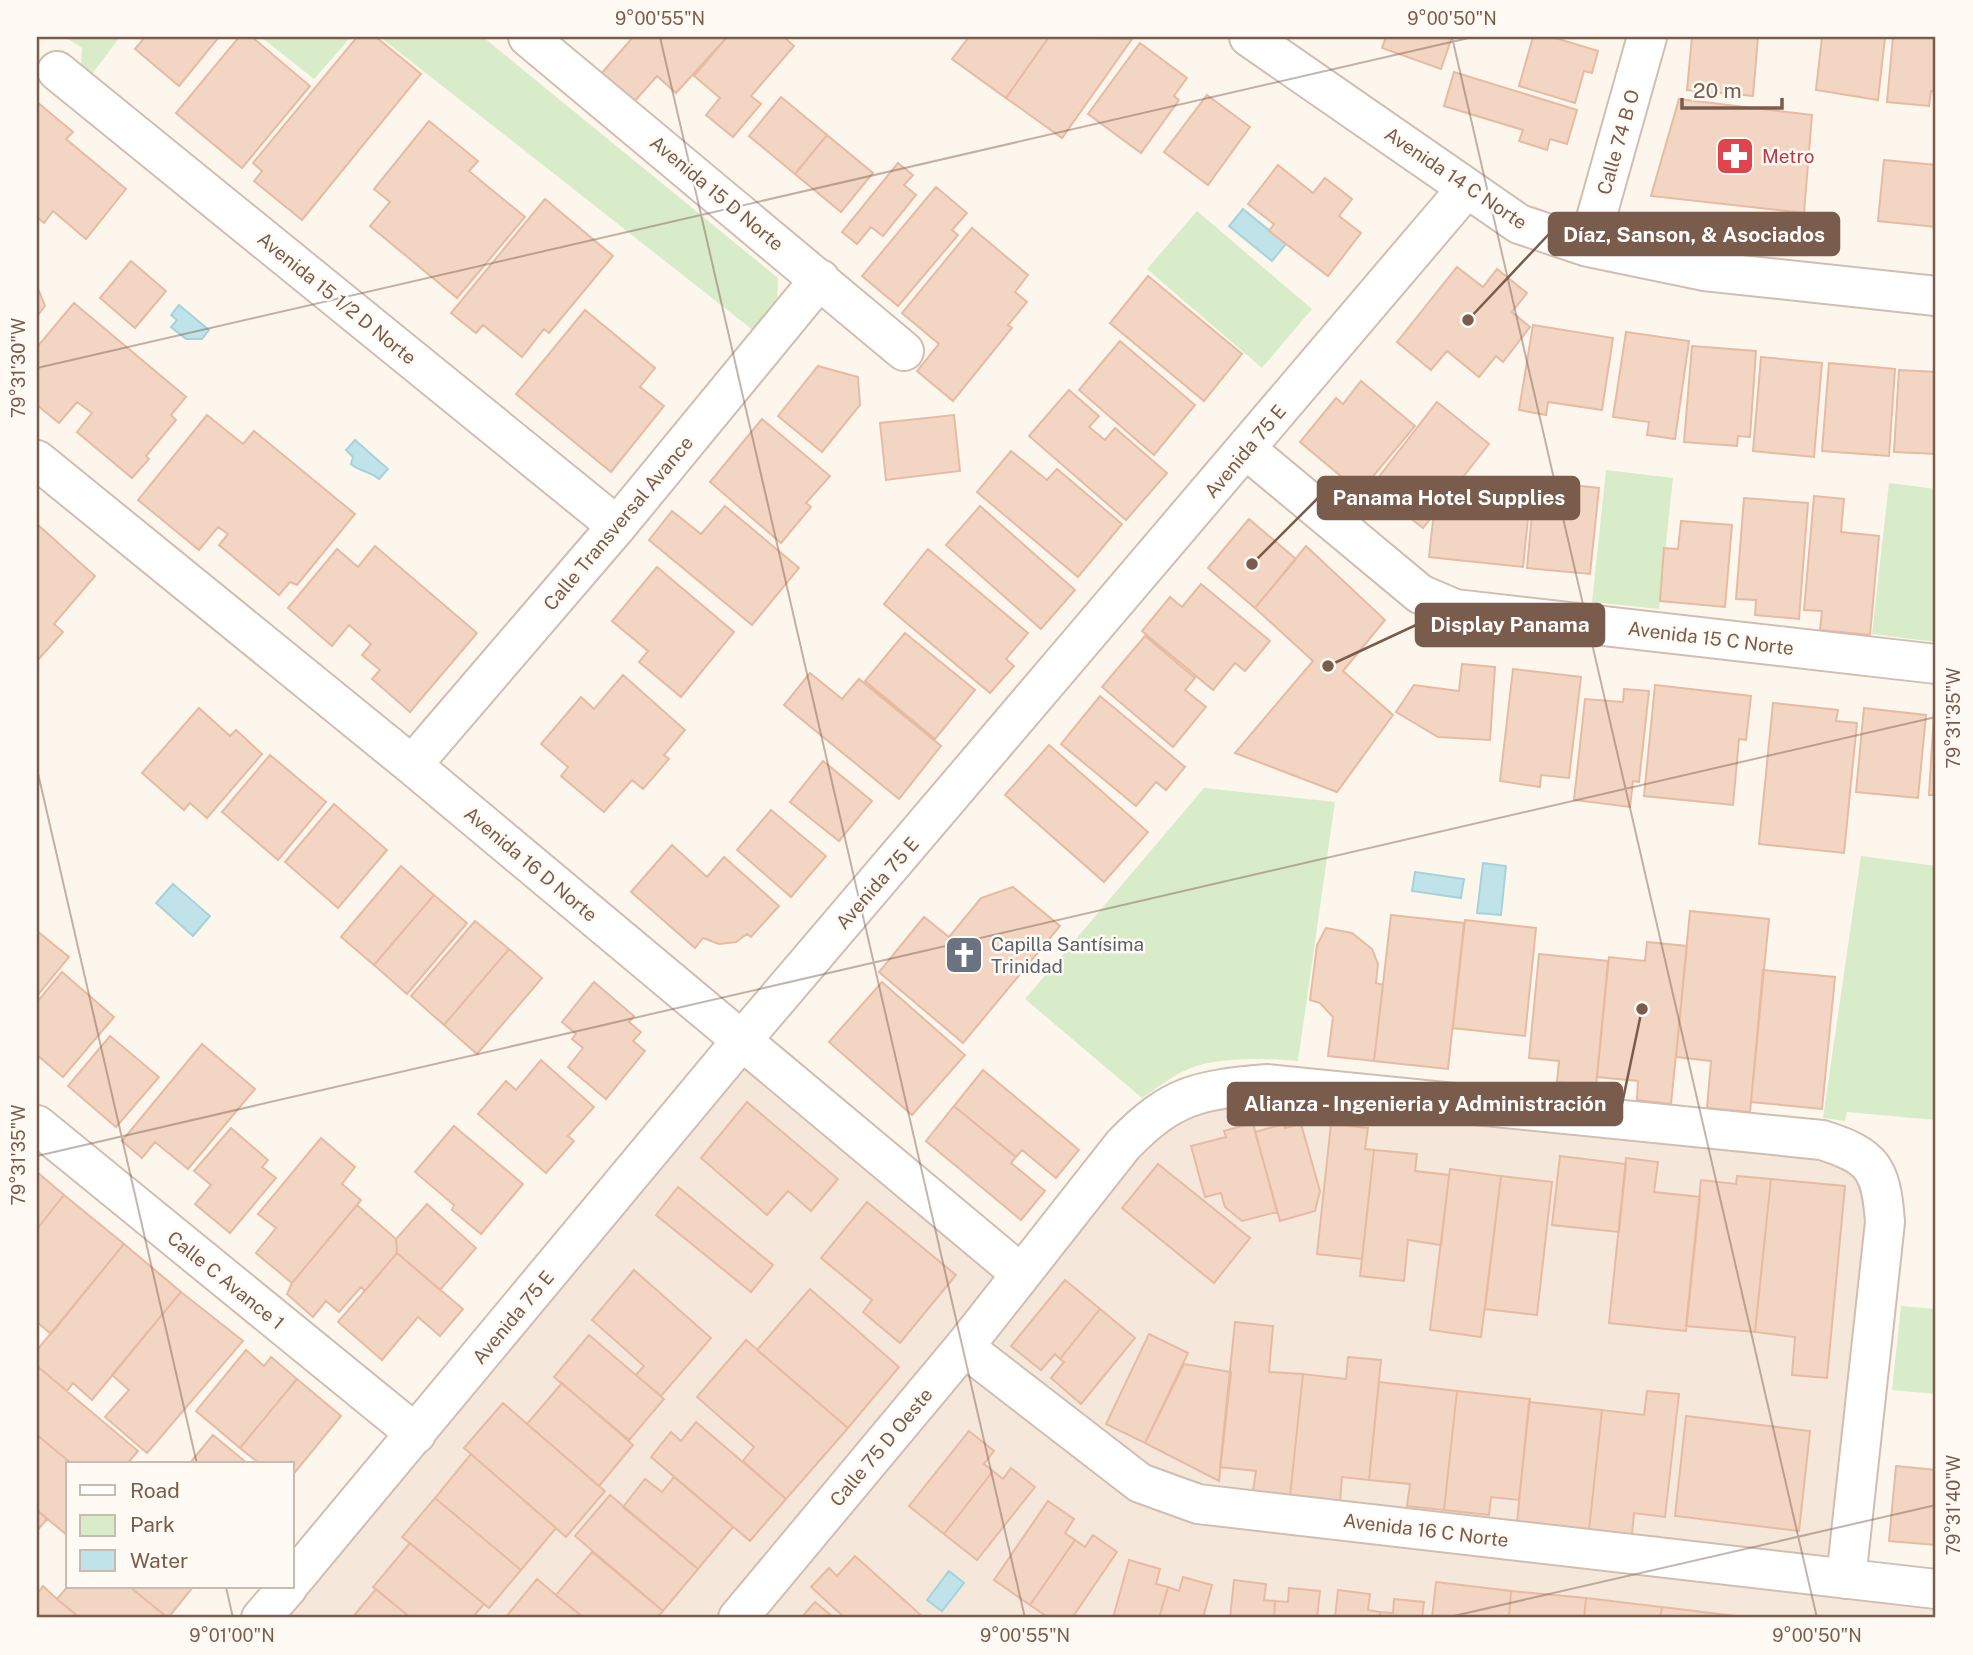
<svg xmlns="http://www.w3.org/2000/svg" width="1973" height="1655" viewBox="0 0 1973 1655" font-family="'Public Sans',sans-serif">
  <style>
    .residential { fill: #f5e8da }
    .green { fill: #d8ecc9 }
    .water { fill: #bfe3e8; stroke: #a5d3da; stroke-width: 2 }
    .building { fill: #f3d5c3; stroke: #e6bba3; stroke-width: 2 }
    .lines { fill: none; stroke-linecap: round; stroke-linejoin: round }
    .minor-casing { stroke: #d1beb0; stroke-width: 42 }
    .minor { stroke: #fff; stroke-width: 38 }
    .ticks { fill: none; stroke: #7a5c4d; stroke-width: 2; stroke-opacity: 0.45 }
    .labels { text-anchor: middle; stroke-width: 5; stroke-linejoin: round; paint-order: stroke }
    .street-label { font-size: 19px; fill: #7a5c4d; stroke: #fffaf3 }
    .health-label { font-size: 19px; fill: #be3a42; stroke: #fffaf3; text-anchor: start }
    .worship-label { font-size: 19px; fill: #5b616d; stroke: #fffaf3; text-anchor: start }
    .leader { fill: none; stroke: #7a5c4d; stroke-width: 2.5 }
    .callout-dot { fill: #7a5c4d; stroke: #fffaf3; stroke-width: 2.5 }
    .callout { fill: #7a5c4d; stroke: #7a5c4d; stroke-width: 2.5 }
    .callout-label { font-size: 21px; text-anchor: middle; font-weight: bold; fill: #fff }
    .neatline { fill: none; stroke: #7a5c4d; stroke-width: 2.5 }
    .ticks-label { font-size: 18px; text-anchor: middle; fill: #7a5c4d }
  </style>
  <rect width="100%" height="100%" fill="#fdf6ec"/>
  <path class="residential" d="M743 1039 1020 1273 1195 1093 1871 1163 1846 1579 1936 1590V1618H261Z"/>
  <path class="green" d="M65 37H120L92 74 81 66 82 48Z
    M261 37H351L314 79Z
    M380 37H483L778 278 777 307 754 331Z
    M1197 211 1312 309 1262 368 1147 269Z
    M1606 470 1673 478 1659 609 1592 602Z
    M1889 483 1936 489V642L1872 634Z
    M1204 788 1335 802 1298 1061C1268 1058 1212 1056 1184 1071 1169 1078 1156 1089 1142 1098L1025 999Z
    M1861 856 1936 866V1120L1847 1112 1845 1121 1823 1118Z
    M1901 1306 1936 1309V1394L1892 1390Z"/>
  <path class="water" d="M1243 209 1286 244 1272 261 1229 226Z
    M179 305 209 330 202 339H186L171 327 177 320 171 315Z
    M355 440 388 469 379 479C370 471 360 472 351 464L353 457 346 450Z
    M1483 863 1506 866 1501 915 1477 913Z
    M1415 872 1464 879 1461 898 1412 891Z
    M173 884 210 916 193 936 156 903Z
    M949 1571 964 1583 942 1611 927 1600Z"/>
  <path class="building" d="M145 37H219L179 86 135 49Z
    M239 37H252L310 86 242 168 176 113Z
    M357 37H376L421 74 302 220 254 181 262 171 253 163Z
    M633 37H727L676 93 657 76 633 103 601 74Z
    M727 37H784L794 46 751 96 761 104 733 137 706 115 720 98 694 76Z
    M969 37H1049L1006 98 952 59Z
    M1049 37 1132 39 1062 138 1006 98Z
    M1386 37H1452L1441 69 1382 48Z
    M1533 37H1552L1598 51 1592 73 1584 71 1575 103 1519 86Z
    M1692 37H1758L1753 96 1687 90Z
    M1822 37H1885L1878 100 1816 90Z
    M1893 37H1936V92L1931 91 1929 106 1887 102Z
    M1140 43 1187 78 1174 96 1179 100 1141 153 1088 114Z
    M1454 72 1577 110 1567 144 1550 139 1547 150 1519 141 1523 130 1444 106Z
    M1207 95 1250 127 1208 185 1164 152Z
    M781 97 827 135 795 174 749 136Z
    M1679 99 1812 115 1804 213 1651 196Z
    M37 102 73 132 66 139 126 189 86 239 53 211 44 223 37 217Z
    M429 121 478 161 469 171 525 217 457 298 370 226 390 202 374 189Z
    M827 135 873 173 841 212 795 174Z
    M1884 160 1936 165V227L1878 221Z
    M898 163 913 175 904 185 916 195 883 236 871 227 857 244 842 232Z
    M1278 165 1313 193 1325 178 1352 199 1339 216 1361 233 1328 276 1269 231 1274 224 1248 204Z
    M936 187 967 213 952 230 958 235 898 306 862 276Z
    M545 199 613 256 549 333 544 329 522 357 483 325 476 333 451 313Z
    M972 228 1028 275 1015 292 1027 302 1008 325 1012 328 953 401 917 371 939 344 902 313Z
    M131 261 166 291 135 328 100 298Z
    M1457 267 1483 287 1497 269 1527 293 1512 312 1530 327 1503 362 1496 356 1479 377 1447 351 1431 370 1397 342Z
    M1148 276 1242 354 1204 401 1110 323Z
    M37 286 45 306 37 316Z
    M74 303 186 397 171 415 176 420 146 456 149 459 132 478 77 432 92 413 77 402 59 423 37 405V347Z
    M585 310 655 368 640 387 664 406 611 472 516 394Z
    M1533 325 1613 338 1602 410 1548 402 1546 415 1519 410Z
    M1626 332 1689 341 1675 439 1647 435 1649 422 1613 417Z
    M1120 341 1195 405 1154 455 1079 390Z
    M1692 346 1756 351 1750 437 1738 436 1737 446 1684 442Z
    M1761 357 1822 363 1814 457 1753 451Z
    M1829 363 1895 369 1889 456 1822 451Z
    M818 366 858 377 860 405 822 452 778 416Z
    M1899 370 1936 372V454L1894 452Z
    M1361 381 1415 426 1360 492 1300 442 1336 398 1343 404Z
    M1069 390 1099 416 1089 427 1105 440 1115 428 1167 473 1126 520 1029 436Z
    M1437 402 1489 444 1423 528 1371 487Z
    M207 415 243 444 254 431 355 514 297 585 290 582 279 595 219 545 228 534 218 527 199 550 138 500Z
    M954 415 960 471 886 480 880 423Z
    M762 419 830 476 806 503 811 507 781 543 710 482Z
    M1011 451 1047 480 1057 469 1122 524 1078 577 977 492Z
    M1503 477 1532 480 1523 567 1429 557 1433 521 1453 493Z
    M1535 481 1599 488 1590 574 1527 568Z
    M1814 496 1844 499 1841 532 1879 536 1870 635 1820 630 1822 611 1804 610Z
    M1744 498 1808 503 1799 619 1755 615 1756 600 1736 599Z
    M725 506 799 568 752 625 649 540 672 511 701 534Z
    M980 506 1075 590 1041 629 946 545Z
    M1249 519 1296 559 1255 608 1208 568Z
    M1681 521 1732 525 1725 607 1660 601 1664 548 1678 549Z
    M37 524 95 576 54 624 63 632 37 661Z
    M375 546 477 633 410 712 372 679 380 670 362 655 371 644 349 625 332 646 288 608 337 549 358 567Z
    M1306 546 1385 620 1343 671 1393 715 1337 792 1235 753 1313 661 1255 608Z
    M928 549 1028 633 1006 659 1014 666 990 693 884 604Z
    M657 567 734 632 681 697 639 662 648 651 612 621Z
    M1201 584 1270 641 1245 671 1235 663 1213 690 1142 631 1170 597 1182 607Z
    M905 633 975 690 935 739 865 681Z
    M1145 636 1195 678 1185 690 1206 707 1173 747 1102 687Z
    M1462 664 1495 667 1490 740 1438 737 1396 712 1414 685 1459 691Z
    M1513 669 1581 677 1569 778 1541 775 1540 787 1500 781Z
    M810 673 842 699 859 679 941 746 899 799 784 705Z
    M623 675 685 730 664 755 669 759 643 789 632 780 604 812 561 776 568 767 541 744 581 697 594 709Z
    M1655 685 1751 696 1746 740 1739 739 1733 805 1644 796Z
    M1624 689 1649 691 1639 782 1633 781 1630 807 1574 800 1585 699 1623 702Z
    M1100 696 1185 767 1166 790 1156 782 1136 806 1061 744Z
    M1773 703 1838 710 1836 721 1857 723 1844 853 1759 844Z
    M199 708 230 736 236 730 262 754 207 818 190 803 184 810 142 773Z
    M1864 708 1926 715 1918 798 1856 792Z
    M1934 712H1936V795H1929Z
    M1049 745 1148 832 1104 882 1005 795Z
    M270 755 326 802 278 860 222 812Z
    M823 761 872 801 839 841 790 802Z
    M334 804 387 850 338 908 285 862Z
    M771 810 826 856 791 897 737 850Z
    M672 845 707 877 724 857 779 906 751 937 747 934 736 942 719 944 703 938 695 948 631 892Z
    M401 866 434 895 374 965 341 937Z
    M1013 887 1060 926 963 1043 879 972 924 917 949 937 981 898Z
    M434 895 467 923 407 994 374 965Z
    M1690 911 1769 919 1750 1112 1707 1108 1711 1061 1676 1057Z
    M1391 915 1464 923 1448 1069 1374 1061Z
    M1465 920 1536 928 1525 1036 1453 1028Z
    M475 921 509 949 444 1025 411 996Z
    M1326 928 1352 933 1372 949 1378 964 1376 983 1383 985 1374 1061 1328 1056 1333 1017 1320 1003 1310 1000 1317 945Z
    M37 931 69 957 37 996Z
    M1647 942 1687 946 1671 1104 1637 1100 1638 1081 1597 1077 1609 957 1645 961Z
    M509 949 542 978 477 1054 444 1025Z
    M1539 954 1608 961 1596 1086 1557 1082 1559 1061 1529 1058Z
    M1763 970 1835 977 1822 1109 1751 1102Z
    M62 972 114 1017 63 1077 37 1055V1002Z
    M594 982 634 1016 629 1022 641 1032 633 1041 645 1051 606 1099 568 1067 583 1048 572 1039 576 1034 562 1022Z
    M882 982 965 1055 912 1115 829 1042Z
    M110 1036 159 1077 116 1127 68 1086Z
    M202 1044 255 1089 188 1169 155 1142 142 1158 122 1141Z
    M541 1060 594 1107 568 1136 574 1141 546 1173 478 1114 506 1081 516 1090Z
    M983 1070 1079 1150 1056 1178 1022 1150 1016 1157 954 1106Z
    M747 1102 838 1179 811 1211 788 1191 767 1215 701 1158Z
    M954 1106 1016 1157 1011 1163 1045 1191 1021 1220 926 1141Z
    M1253 1123 1277 1212 1242 1221 1225 1207 1221 1193 1205 1197 1191 1146 1226 1137 1224 1131Z
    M1284 1124 1285 1128 1301 1124 1320 1191 1315 1211 1280 1221 1255 1132Z
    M1331 1124 1368 1128 1365 1149 1374 1150 1362 1259 1317 1254Z
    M454 1126 523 1184 481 1234 452 1210 454 1205 415 1172Z
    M231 1128 268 1160 262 1167 276 1178 230 1233 195 1204 211 1185 194 1171Z
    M321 1138 355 1167 342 1184 361 1200 292 1283 256 1253 276 1228 258 1214Z
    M1374 1150 1417 1154 1415 1171 1449 1175 1441 1245 1408 1240 1404 1281 1360 1276Z
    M1560 1156 1626 1164 1619 1232 1552 1225Z
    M1626 1158 1658 1162 1654 1192 1700 1197 1686 1331 1609 1323Z
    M1158 1164 1250 1238 1214 1283 1122 1208Z
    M1450 1169 1501 1176 1481 1337 1430 1330Z
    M37 1172 64 1195 37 1229Z
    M1501 1176 1552 1182 1537 1315 1485 1309Z
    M1737 1176 1771 1179 1755 1332 1686 1326 1701 1180 1736 1184Z
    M1771 1179 1845 1186 1827 1378 1792 1375 1795 1337 1755 1332Z
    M678 1187 773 1265 751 1292 656 1215Z
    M64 1195 124 1244 51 1334 37 1322V1229Z
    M867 1202 956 1275 900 1343 863 1312 872 1300 821 1258Z
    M427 1204 476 1248 440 1290 397 1253 396 1239Z
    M357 1205 396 1239 397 1253 365 1291 361 1287 339 1312 326 1301 313 1317 287 1294 292 1283Z
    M124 1244 181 1292 92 1400 73 1383 67 1391 37 1366V1350Z
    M397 1253 463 1309 440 1336 418 1317 382 1360 338 1322Z
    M634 1270 711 1338 661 1396 636 1375 644 1366 592 1320Z
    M1065 1280 1100 1309 1060 1359 1055 1354 1041 1370 1011 1346Z
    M810 1289 899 1367 848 1428 757 1350Z
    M181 1292 243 1341 147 1453 105 1417 129 1390 112 1375Z
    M1100 1309 1135 1338 1081 1404 1051 1378 1064 1362 1060 1359Z
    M1235 1322 1273 1326 1269 1372 1303 1374 1290 1496 1253 1491 1256 1471 1220 1467Z
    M1149 1334 1188 1353 1145 1443 1106 1424Z
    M589 1335 664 1399 629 1440 554 1377Z
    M746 1340 848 1428 786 1499 743 1461 754 1447 697 1397Z
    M246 1350 264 1366 271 1357 297 1379 240 1448 196 1411Z
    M1348 1357 1381 1360 1369 1480 1342 1477 1340 1502 1290 1496 1303 1374 1346 1379Z
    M1184 1364 1231 1372 1219 1481 1145 1443Z
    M37 1366 138 1451 127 1464H72L37 1435Z
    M297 1379 341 1416 292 1476V1464H260L240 1448Z
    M1379 1382 1457 1391 1444 1510 1407 1506 1410 1484 1369 1480Z
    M562 1383 633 1445 599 1486 527 1424Z
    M1457 1391 1530 1399 1519 1500 1491 1497 1489 1515 1444 1510Z
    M1647 1391 1679 1394 1665 1517 1634 1513 1632 1535 1589 1530 1602 1410 1644 1415Z
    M1529 1402 1602 1410 1589 1530 1517 1522Z
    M503 1403 605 1491 566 1537 464 1448Z
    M1686 1416 1810 1431 1799 1531 1675 1516Z
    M696 1422 786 1499 750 1541 651 1457 671 1432 681 1441Z
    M969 1431 994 1451 984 1464 993 1471 944 1534 909 1506Z
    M37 1435 72 1464H68V1536L37 1510Z
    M213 1435 248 1464H189Z
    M471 1454 556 1528 521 1570 435 1498Z
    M1896 1466 1936 1470V1545L1889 1541Z
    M1011 1468 1035 1487 977 1560 944 1534 993 1471 1003 1479Z
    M674 1477 733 1527 698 1569 623 1507 645 1479 662 1492Z
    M610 1495 698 1569 663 1611 575 1536Z
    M435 1498 521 1570 489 1608 402 1537Z
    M1048 1501 1074 1519 1065 1533 1075 1540 1030 1605 994 1580Z
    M37 1510 47 1519 37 1531Z
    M1093 1535 1117 1552 1072 1618H1049L1030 1605 1075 1540 1085 1547Z
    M410 1543 484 1604 472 1618H411L373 1587Z
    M592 1552 663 1611 656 1618H584L556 1595Z
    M855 1556 923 1617 922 1618H845L811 1587 829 1568 837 1576Z
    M1129 1560 1160 1569 1156 1584 1168 1587 1159 1618H1113Z
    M1183 1577 1212 1585 1203 1618H1159L1168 1587 1179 1591Z
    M537 1579 556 1595 584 1618H505Z
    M1234 1580 1266 1584 1264 1600 1275 1601 1274 1618H1230Z
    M1436 1582 1511 1591 1509 1618H1432Z
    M43 1586 57 1599 80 1618H37V1594Z
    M68 1586 130 1587 168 1618H80L57 1599Z
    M130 1587H193L168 1618Z
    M1289 1588 1320 1591 1317 1618H1274L1275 1601 1288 1602Z
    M376 1589 411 1618H352Z
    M1338 1590 1370 1594 1368 1610 1380 1612V1618H1335Z
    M1511 1591 1586 1598 1584 1618H1509Z
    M1586 1598 1662 1607 1660 1618H1584Z
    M1394 1599 1424 1602 1422 1618H1380V1612L1393 1613Z
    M815 1602 834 1618H801Z
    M1662 1607 1736 1616 1735 1618H1660Z"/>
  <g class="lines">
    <defs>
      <path id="minor" d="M528 37 904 351
        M1249 37 1519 224 1588 247 1704 271 1936 296
        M57 71 617 526
        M1588 247 1647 37
        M1247 450 1420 594 1455 609 1936 664
        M37 460 412 765 1020 1273
        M412 765 617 526 820 279
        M37 1125 416 1434
        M964 1347 1140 1483 1198 1504 1936 1589
        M292 1581 743 1039 1467 188
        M261 1618 288 1587
        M738 1618 964 1347 1123 1145C1172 1094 1199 1090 1267 1084L1822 1140C1873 1156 1881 1168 1885 1222L1846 1579"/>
    </defs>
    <use href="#minor" class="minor-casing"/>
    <use href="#minor" class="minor"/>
  </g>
  <path class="ticks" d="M660 37 1025 1618M1452 37 1817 1618M37 368 1473 37M37 769 197 1464M37 1156 1936 717M226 1587 233 1618M1445 1618 1936 1505"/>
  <defs>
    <symbol id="pharmacy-square" viewBox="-11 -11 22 22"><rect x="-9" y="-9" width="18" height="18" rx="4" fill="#e0444e" stroke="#fffaf3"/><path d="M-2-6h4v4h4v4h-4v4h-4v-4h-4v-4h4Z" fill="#fff"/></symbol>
    <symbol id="church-square" viewBox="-11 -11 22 22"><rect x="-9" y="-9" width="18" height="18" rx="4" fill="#6b7280" stroke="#fffaf3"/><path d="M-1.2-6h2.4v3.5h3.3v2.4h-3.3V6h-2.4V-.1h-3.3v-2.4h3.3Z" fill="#fff"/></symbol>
  </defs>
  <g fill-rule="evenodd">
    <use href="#pharmacy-square" x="1713" y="134" width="44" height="44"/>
    <use href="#church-square" x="942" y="933" width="44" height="44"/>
  </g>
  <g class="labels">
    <g class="street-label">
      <text transform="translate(1618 142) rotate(-74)" y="7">Calle 74 B O</text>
      <text transform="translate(1456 178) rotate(34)" y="7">Avenida 14 C Norte</text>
      <text transform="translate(717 193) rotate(40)" y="7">Avenida 15 D Norte</text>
      <text transform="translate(337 298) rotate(39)" y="7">Avenida 15 1/2 D Norte</text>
      <text transform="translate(1245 451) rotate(-50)" y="7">Avenida 75 E</text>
      <text transform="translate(618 523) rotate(-50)" y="7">Calle Transversal Avance</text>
      <text transform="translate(1711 638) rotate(7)" y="7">Avenida 15 C Norte</text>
      <text transform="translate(531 864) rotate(40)" y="7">Avenida 16 D Norte</text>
      <text transform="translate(877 883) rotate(-49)" y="7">Avenida 75 E</text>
      <text transform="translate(226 1280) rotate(39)" y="7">Calle C Avance 1</text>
      <text transform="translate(513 1317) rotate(-50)" y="7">Avenida 75 E</text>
      <text transform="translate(881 1447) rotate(-50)" y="7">Calle 75 D Oeste</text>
      <text transform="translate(1426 1530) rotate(7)" y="7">Avenida 16 C Norte</text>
    </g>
    <g class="health-label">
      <text x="1762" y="163">Metro</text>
    </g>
    <g class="worship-label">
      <text x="991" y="951">Capilla Santísima<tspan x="991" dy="22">Trinidad</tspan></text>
    </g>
  </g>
  <path class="leader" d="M1468 320L1549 234M1252 564L1318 498M1328 666L1416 625M1642 1009L1622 1104"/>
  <g class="callout-dot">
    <circle cx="1468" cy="320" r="7"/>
    <circle cx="1252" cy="564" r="7"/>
    <circle cx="1328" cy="666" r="7"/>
    <circle cx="1642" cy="1009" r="7"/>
  </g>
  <g class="callout">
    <rect x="1549" y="213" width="290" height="42" rx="7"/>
    <rect x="1318" y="477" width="261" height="42" rx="7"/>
    <rect x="1416" y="604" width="188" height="42" rx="7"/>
    <rect x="1228" y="1083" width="394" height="42" rx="7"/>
  </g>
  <g class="callout-label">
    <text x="1694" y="242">Díaz, Sanson, &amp; Asociados</text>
    <text x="1449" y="505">Panama Hotel Supplies</text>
    <text x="1510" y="632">Display Panama</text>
    <text x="1425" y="1111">Alianza - Ingenieria y Administración</text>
  </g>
  <rect width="1973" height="1655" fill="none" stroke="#fffaf3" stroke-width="77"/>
  <rect x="66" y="1462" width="228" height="126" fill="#fffaf3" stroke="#cabbb1" stroke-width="2"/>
  <rect x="80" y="1485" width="35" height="10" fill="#ffffff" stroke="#cabbb1" stroke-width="2"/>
  <text x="130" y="1498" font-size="21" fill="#7a5c4d">Road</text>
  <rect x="80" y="1515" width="35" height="21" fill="#d8ecc9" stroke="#cabbb1" stroke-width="2"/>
  <text x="130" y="1532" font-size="21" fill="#7a5c4d">Park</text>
  <rect x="80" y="1550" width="35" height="21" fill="#bfe3e8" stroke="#cabbb1" stroke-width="2"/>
  <text x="130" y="1568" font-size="21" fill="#7a5c4d">Water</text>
  <path d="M1682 98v10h100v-10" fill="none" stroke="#7a5c4d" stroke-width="3.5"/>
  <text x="1693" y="98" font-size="21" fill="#7a5c4d" stroke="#fffaf3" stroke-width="5" paint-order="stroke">20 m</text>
  <rect x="38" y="38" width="1896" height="1578" class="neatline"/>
  <g class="ticks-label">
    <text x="660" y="25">9°00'55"N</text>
    <text x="1452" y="25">9°00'50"N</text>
    <text transform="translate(19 368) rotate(-90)" y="6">79°31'30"W</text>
    <text transform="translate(1954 718) rotate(-90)" y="6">79°31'35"W</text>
    <text transform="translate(19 1155) rotate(-90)" y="6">79°31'35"W</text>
    <text transform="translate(1954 1505) rotate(-90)" y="6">79°31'40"W</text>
    <text x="232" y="1642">9°01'00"N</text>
    <text x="1025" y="1642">9°00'55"N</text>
    <text x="1817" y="1642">9°00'50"N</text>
  </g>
</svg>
